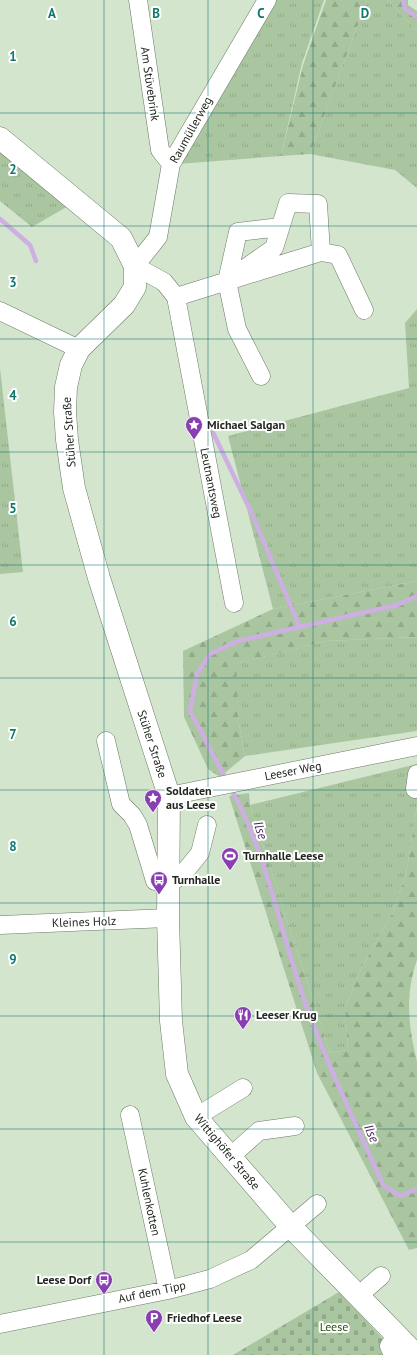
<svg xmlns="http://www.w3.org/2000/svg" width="417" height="1355" viewBox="0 0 417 1355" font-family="'PT Sans',sans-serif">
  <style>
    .grass { fill: url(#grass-tufts) }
    .forest { fill: url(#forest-firs) }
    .cemetery { fill: url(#cemetery-stones) }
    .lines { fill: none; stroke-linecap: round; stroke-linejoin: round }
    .stream { stroke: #cdafe2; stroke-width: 4.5 }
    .minor-casing { stroke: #6b7a65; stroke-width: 19 }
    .major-casing { stroke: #6b7a65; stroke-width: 23 }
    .minor { stroke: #fff; stroke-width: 18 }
    .major { stroke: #fff; stroke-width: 22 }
    .grid { fill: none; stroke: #0f766e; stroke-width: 1; stroke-opacity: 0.55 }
    .labels { text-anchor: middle; stroke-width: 4; stroke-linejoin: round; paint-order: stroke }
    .street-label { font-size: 12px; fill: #21271e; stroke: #fff }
    .poi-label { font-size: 12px; font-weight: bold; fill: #21271e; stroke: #fff; text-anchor: start }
    .park-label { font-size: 12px; fill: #265310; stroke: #fff }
    .water-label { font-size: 13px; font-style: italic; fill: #451e5a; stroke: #fff }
    .grid-label { font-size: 13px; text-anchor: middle; font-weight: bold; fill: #0f766e; stroke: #fff; stroke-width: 4; stroke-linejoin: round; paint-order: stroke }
  </style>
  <defs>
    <pattern id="grass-tufts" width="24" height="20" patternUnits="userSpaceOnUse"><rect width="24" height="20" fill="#aac6a0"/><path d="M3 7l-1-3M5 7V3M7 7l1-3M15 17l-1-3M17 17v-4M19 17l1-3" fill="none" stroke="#92aa89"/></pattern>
    <pattern id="forest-firs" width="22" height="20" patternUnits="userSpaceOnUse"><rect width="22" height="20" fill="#aac6a0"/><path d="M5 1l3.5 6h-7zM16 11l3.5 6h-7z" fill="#92aa89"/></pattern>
    <pattern id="cemetery-stones" width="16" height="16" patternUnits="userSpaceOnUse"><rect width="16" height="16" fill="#aac6a0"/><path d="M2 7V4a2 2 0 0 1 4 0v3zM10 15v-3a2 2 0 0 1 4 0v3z" fill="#92aa89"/></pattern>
  </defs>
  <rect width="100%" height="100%" fill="#d4e5ce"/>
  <path class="grass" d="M275 0H324L302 63 281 156 178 164Z
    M367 0H388L417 31V188L395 170 310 154Z
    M0 151 70 205 32 227 0 201Z
    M417 309V581L273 609 228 436 409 388 405 323Z
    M0 368 23 572 0 574Z
    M417 637V731L245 756 239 724 235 664 326 641Z
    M417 764V806L406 874 393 912 361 969 345 1008 348 1050 330 1053 250 805Z"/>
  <path class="forest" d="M326 0H367L310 154 281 156 303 65Z
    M388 0H408V5L417 11V31Z
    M417 581V637L326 641 236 664 239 724 245 756 220 777 208 769 184 717 183 651 273 609Z
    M249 793 250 805 330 1053 348 1050 345 1008 361 969 393 912 406 874 417 806V960C405 994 408 1026 417 1061V1248L409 1250 317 1073 229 796Z"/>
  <path class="cemetery" d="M339 1292 398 1355H233Z"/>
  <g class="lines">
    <path class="stream" d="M403 0 405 9 417 17
      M0 219 30 245 36 261
      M208 422 253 516 300 628
      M227 781 190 711 197 674 210 654 238 641 397 605 417 596
      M230 787C264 847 278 920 299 984 321 1053 354 1119 383 1185L400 1196 417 1189"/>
    <defs>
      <path id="minor" d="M138 0 160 150 171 164
        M227 281 238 232 280 227
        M176 297 321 252 338 255 364 310
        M0 311 79 349
        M261 376 237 329 227 281 274 248 288 203 318 204 321 252
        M234 603 176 297 164 282 135 266 158 237 171 164 267 0
        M106 741 121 804 132 815 138 825 155 881 168 884 182 875 200 853 207 825
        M415 789 417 774
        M169 796 417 746
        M0 925 168 918
        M130 1115 168 1290
        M196 1117 243 1088
        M230 1157 259 1131 295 1126
        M358 1296 381 1276
        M0 1324 168 1290 210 1279 251 1260 317 1204
        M393 1355 389 1346 397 1335"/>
      <path id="major" d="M0 138 121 238 135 266V287L124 305 79 349 71 365 66 387 65 412 67 440 74 488 99 578 169 796 168 918 171 1021 177 1074 196 1117 291 1227 416 1355"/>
    </defs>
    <use href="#minor" class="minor-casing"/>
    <use href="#major" class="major-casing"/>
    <use href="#minor" class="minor"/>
    <use href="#major" class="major"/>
  </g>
  <path class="grid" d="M104 0V1355M208 0V1355M313 0V1355M0 113H417M0 226H417M0 339H417M0 452H417M0 565H417M0 678H417M0 790H417M0 903H417M0 1016H417M0 1129H417M0 1242H417"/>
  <defs>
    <symbol id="sight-pin" viewBox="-11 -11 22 30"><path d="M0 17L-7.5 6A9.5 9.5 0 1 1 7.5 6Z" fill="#883fb2" stroke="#fff"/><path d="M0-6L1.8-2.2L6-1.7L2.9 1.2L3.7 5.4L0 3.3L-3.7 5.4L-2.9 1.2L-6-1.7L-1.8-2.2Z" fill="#fff"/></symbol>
    <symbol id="stadium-pin" viewBox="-11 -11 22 30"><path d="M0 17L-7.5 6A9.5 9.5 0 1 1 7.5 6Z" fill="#883fb2" stroke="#fff"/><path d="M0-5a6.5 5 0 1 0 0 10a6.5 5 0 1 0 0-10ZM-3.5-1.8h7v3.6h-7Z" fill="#fff"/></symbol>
    <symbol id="bus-pin" viewBox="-11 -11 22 30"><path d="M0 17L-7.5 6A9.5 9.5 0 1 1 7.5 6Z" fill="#883fb2" stroke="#fff"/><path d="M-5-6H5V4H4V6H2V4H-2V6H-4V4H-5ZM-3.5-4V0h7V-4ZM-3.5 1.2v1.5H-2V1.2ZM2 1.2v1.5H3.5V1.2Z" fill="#fff"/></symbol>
    <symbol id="restaurant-pin" viewBox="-11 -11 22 30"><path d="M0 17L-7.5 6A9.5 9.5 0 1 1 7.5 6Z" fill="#883fb2" stroke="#fff"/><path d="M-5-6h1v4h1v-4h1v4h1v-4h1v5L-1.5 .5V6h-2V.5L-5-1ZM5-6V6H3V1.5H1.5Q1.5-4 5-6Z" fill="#fff"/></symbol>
    <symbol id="parking-pin" viewBox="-11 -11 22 30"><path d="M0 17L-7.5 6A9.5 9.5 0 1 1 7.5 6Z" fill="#883fb2" stroke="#fff"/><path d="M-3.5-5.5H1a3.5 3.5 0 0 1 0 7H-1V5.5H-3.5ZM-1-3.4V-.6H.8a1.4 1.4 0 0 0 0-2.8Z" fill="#fff"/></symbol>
  </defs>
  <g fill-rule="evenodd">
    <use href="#sight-pin" x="184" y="415" width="20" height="27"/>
    <use href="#sight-pin" x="143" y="788" width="20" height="27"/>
    <use href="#stadium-pin" x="220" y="846" width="20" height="27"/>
    <use href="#bus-pin" x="149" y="870" width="20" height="27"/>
    <use href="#restaurant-pin" x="233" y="1005" width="20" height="27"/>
    <use href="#bus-pin" x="94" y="1270" width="20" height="27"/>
    <use href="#parking-pin" x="144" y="1308" width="20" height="27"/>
  </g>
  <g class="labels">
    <g class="street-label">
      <text transform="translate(150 84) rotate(82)" y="4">Am Stüvebrink</text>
      <text transform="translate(191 130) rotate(-61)" y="4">Raumüllerweg</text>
      <text transform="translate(69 432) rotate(-94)" y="4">Stüher Straße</text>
      <text transform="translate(211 483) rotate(79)" y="4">Leutnantsweg</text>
      <text transform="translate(152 744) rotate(72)" y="4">Stüher Straße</text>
      <text transform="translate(293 771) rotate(-11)" y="4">Leeser Weg</text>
      <text transform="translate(84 922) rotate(-2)" y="4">Kleines Holz</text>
      <text transform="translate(227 1152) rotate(50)" y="4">Wittighöfer Straße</text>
      <text transform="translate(149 1202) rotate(78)" y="4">Kuhlenkotten</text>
      <text transform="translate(152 1292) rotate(-12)" y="4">Auf dem Tipp</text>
    </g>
    <g class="poi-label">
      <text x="207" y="429">Michael Salgan</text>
      <text x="166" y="795">Soldaten<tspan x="166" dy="14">aus Leese</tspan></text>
      <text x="243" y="860">Turnhalle Leese</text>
      <text x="172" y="884">Turnhalle</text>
      <text x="256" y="1019">Leeser Krug</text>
      <text x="91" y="1284" text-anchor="end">Leese Dorf</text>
      <text x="167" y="1322">Friedhof Leese</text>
    </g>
    <g class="park-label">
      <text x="334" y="1331">Leese</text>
    </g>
    <g class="water-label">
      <text transform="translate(261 830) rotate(72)" y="5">Ilse</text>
      <text transform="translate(372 1133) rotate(66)" y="5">Ilse</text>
    </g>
  </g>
  <g class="grid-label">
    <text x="52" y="18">A</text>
    <text x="156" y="18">B</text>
    <text x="261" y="18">C</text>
    <text x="365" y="18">D</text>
    <text x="13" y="61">1</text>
    <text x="13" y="174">2</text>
    <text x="13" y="287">3</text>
    <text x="13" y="400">4</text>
    <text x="13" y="513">5</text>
    <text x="13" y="626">6</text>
    <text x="13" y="739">7</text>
    <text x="13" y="851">8</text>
    <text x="13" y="964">9</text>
  </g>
</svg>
